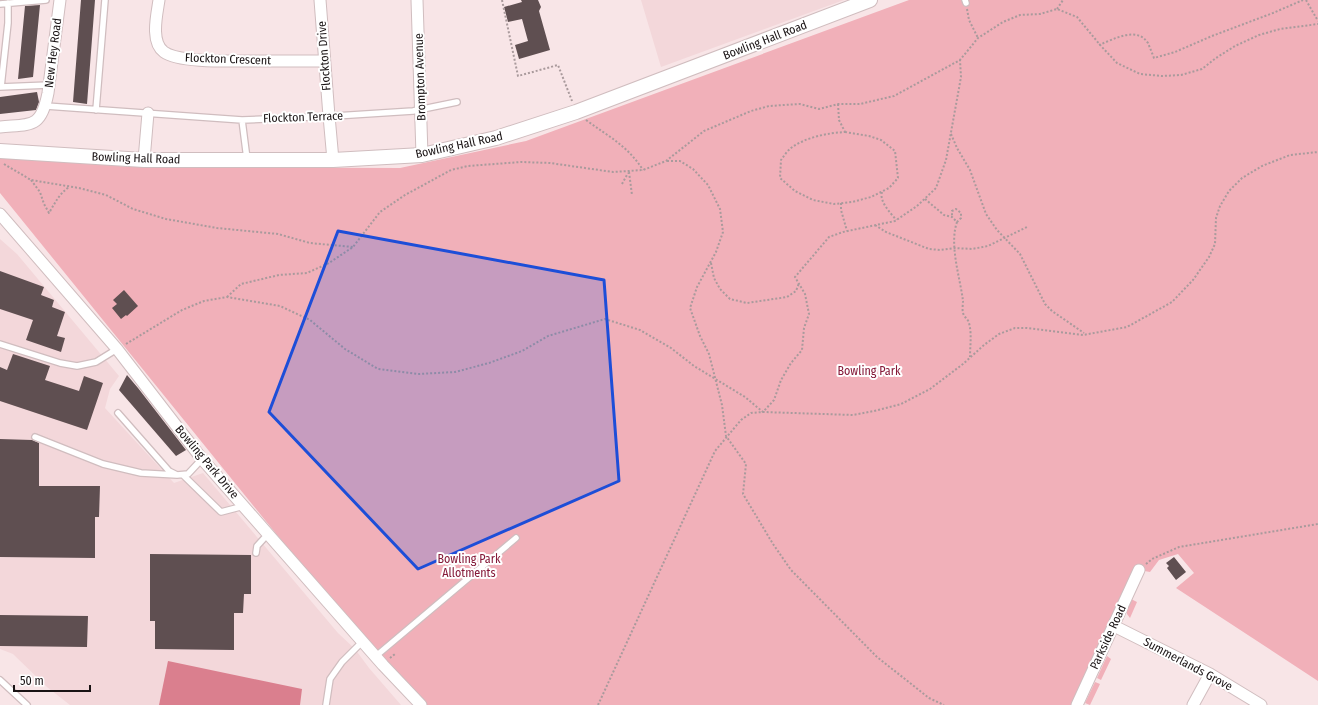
<svg xmlns="http://www.w3.org/2000/svg" width="1318" height="705" viewBox="0 0 1318 705" font-family="'Fira Sans Condensed',sans-serif">
  <style>
    .built { fill: #f3d7da }
    .green { fill: #f1b0b9 }
    .water { fill: #da7f8e }
    .building { fill: #5f4f51 }
    .lines { fill: none; stroke-linecap: round; stroke-linejoin: round }
    .service-casing { stroke: #d0bdbf; stroke-width: 8 }
    .minor-casing { stroke: #d0bdbf; stroke-width: 13 }
    .tertiary-casing { stroke: #d0bdbf; stroke-width: 16 }
    .path { stroke: #a99a9c; stroke-width: 2; stroke-dasharray: 2 2; stroke-linecap: butt }
    .service { stroke: #fff; stroke-width: 5.5 }
    .minor { stroke: #fff; stroke-width: 11 }
    .tertiary { stroke: #fff; stroke-width: 14 }
    .marked { fill: #1d4ed8; fill-opacity: 0.2; stroke: #1d4ed8; stroke-width: 3; stroke-linejoin: round }
    .labels { text-anchor: middle; stroke-width: 4; stroke-linejoin: round; paint-order: stroke }
    .street-label { font-size: 12px; fill: #191314; stroke: #fff }
    .park-label { font-size: 12px; fill: #851938; stroke: #fff }
  </style>
  <rect width="100%" height="100%" fill="#f8e5e7"/>
  <path class="built" d="M641 0H844L661 67Z
    M0 239 17 254 119 376 110 389 105 408 174 483 203 473 338 633 355 649 369 668 401 705H70L47 687 13 654 0 649Z"/>
  <path class="green" d="M909 0H1318V681L1176 588 1194 573 1178 554 1159 560 1150 572 1139 570 1077 705H421L363 641 0 193V154L128 167 400 168 526 141Z
    M1131 599 1137 602 1130 618 1127 614V610Z
    M1107 656 1111 659 1101 680 1097 678Z
    M1095 682 1100 684 1090 705 1085 703Z"/>
  <path class="water" d="M168 661 302 689 300 705H159Z"/>
  <path class="building" d="M81 0H95L87 104 73 102Z
    M521 0H538L541 7 539 11 550 50 519 59 515 45 528 41 522 19 508 22 504 7 522 2Z
    M40 5 33 77 18 79 25 6Z
    M37 92 39 102 36 110 0 114V97Z
    M0 271 44 287 41 295 54 300 52 307 65 312 57 336 65 338 61 352 26 340 33 320 0 309Z
    M124 290 138 306 127 316 126 315 121 319 112 308 117 304 113 300Z
    M13 354 50 366 45 380 79 391 84 376 103 383 87 430 0 401V367L7 370Z
    M127 375 138 388 186 450 176 456 119 390Z
    M0 439 32 440 39 443V486H100L99 517H95V558L0 557Z
    M150 554 251 555V594H244L243 613H234V650L155 649V621H150Z
    M1174 557 1186 572 1176 580 1167 568 1169 566 1166 563Z
    M0 615 88 616 87 647 0 646Z"/>
  <g class="lines">
    <defs>
      <path id="service" d="M965 0 966 3
        M0 4 46 0
        M0 87 49 85
        M1 87 8 23V3
        M46 106 242 120 335 116 413 111 457 102
        M96 110 105 0
        M242 120 247 159
        M0 344 60 363 77 366 96 362 117 349
        M118 413 169 471 177 475 188 474 202 459
        M35 437 103 464 141 473 177 475
        M183 475 221 512 244 506
        M256 553 257 546 268 534
        M376 656 516 538
        M0 680 27 705
        M326 705 330 679 342 662 363 641"/>
      <path id="minor" d="M159 0C157 14 150 42 164 52 179 63 231 61 251 61 275 61 300 61 324 61
        M320 0 329 116 333 160
        M417 0 422 155
        M0 127C31 124 41 129 48 93L60 0
        M144 160 148 113
        M0 214 117 349 202 459 383 665 421 705
        M1114 626 1210 674 1261 705
        M1077 705 1139 570
        M1193 705 1210 674"/>
      <path id="tertiary" d="M0 151 144 160H333L422 155 496 138 576 112 870 0"/>
    </defs>
    <use href="#service" class="service-casing"/>
    <use href="#minor" class="minor-casing"/>
    <use href="#tertiary" class="tertiary-casing"/>
    <path class="path" d="M502 0 518 76 558 65 572 101
      M1306 0 1318 21
      M967 9 969 20 978 38
      M1057 9 1063 0
      M1099 45C1114 39 1137 26 1148 43 1150 48 1152 53 1154 58L1175 52 1212 36 1273 13 1303 0
      M838 104 839 120 845 132
      M586 120C609 137 627 145 643 170
      M845 132 869 136 881 140 895 151 898 178 889 188 871 197 852 202 834 204 813 200 795 191 780 178 781 160C784 156 787 151 791 148 806 137 828 133 845 132Z
      M951 134 957 148 970 170 986 214 997 230 1020 254 1045 304 1052 311 1084 333
      M667 161H680L693 169 708 185 720 209 723 232 716 252 697 287 690 308 700 336 709 354 722 405 726 436 746 464 743 494 773 544 791 570 877 657 929 698 944 705
      M4 164 31 180 79 188 106 195 133 209 166 219 217 228 278 234 310 243 353 247
      M629 172 632 195
      M31 180 40 192 44 204 49 213C55 203 59 194 69 187
      M622 184 628 173
      M882 192C879 202 891 213 896 220
      M925 199 944 215 952 217 957 222 961 218V213L956 209 952 211V217
      M841 203V210L847 231
      M957 222C949 245 960 277 963 301 963 304 962 309 963 313 964 317 968 319 969 323 972 334 970 346 970 357
      M875 225 886 232 929 249 940 250 955 248 972 249 988 246 1027 227
      M711 263 714 278 720 289 730 299 747 303 787 297 796 291 799 283
      M227 297 241 284 279 275 307 273 329 263 353 247 380 212 405 195 451 170 468 166 521 162 550 163 613 172 643 170 666 161 704 131 751 111 769 106 800 104 819 109 838 104H860L894 96 960 60 978 38 1003 22 1020 15 1040 14 1057 9 1077 17 1101 46 1117 63 1140 74 1162 76 1181 75 1202 69 1216 58 1235 46 1259 35 1280 29 1318 24
      M126 344 182 310 204 301 227 297 280 306 310 320 345 349 378 369 418 374 455 372 489 363 522 351 548 336 605 319 640 330 671 348 694 366 745 397 763 412 774 400 781 380 791 363 802 350 804 328 809 314 805 294 795 277 829 237 843 232 895 221 917 206 936 188 946 160 961 77 960 60
      M1146 564 1152 559 1179 547 1318 524
      M390 658 395 654
      M598 705 715 451 741 420 751 413 763 412 853 415 874 411 901 404 930 389 963 364 984 345 999 334 1015 328H1027L1083 335 1127 327 1172 302 1193 280 1209 257 1215 244 1216 218 1220 206 1229 191 1242 178 1262 166 1290 155 1318 152"/>
    <use href="#service" class="service"/>
    <use href="#minor" class="minor"/>
    <use href="#tertiary" class="tertiary"/>
  </g>
  <path class="marked" d="M338 231 604 280 619 481 418 569 269 412Z"/>
  <g class="labels">
    <g class="street-label">
      <text transform="translate(765 40) rotate(-21)" y="4">Bowling Hall Road</text>
      <text transform="translate(53 53) rotate(-83)" y="4">New Hey Road</text>
      <text transform="translate(324 56) rotate(-94)" y="4">Flockton Drive</text>
      <text transform="translate(228 59) rotate(2)" y="4">Flockton Crescent</text>
      <text transform="translate(420 77) rotate(-92)" y="4">Brompton Avenue</text>
      <text transform="translate(303 117) rotate(-2)" y="4">Flockton Terrace</text>
      <text transform="translate(459 145) rotate(-12)" y="4">Bowling Hall Road</text>
      <text transform="translate(136 158) rotate(2)" y="4">Bowling Hall Road</text>
      <text transform="translate(207 462) rotate(50)" y="4">Bowling Park Drive</text>
      <text transform="translate(1108 637) rotate(-65)" y="4">Parkside Road</text>
      <text transform="translate(1188 664) rotate(28)" y="4">Summerlands Grove</text>
    </g>
    <g class="park-label">
      <text x="869" y="375">Bowling Park</text>
      <text x="469" y="563">Bowling Park<tspan x="469" dy="14">Allotments</tspan></text>
    </g>
  </g>
  <path d="M14 685v6h76v-6" fill="none" stroke="#191314" stroke-width="2"/>
  <text x="20" y="685" font-size="12" fill="#191314" stroke="#ffffff" stroke-width="3" paint-order="stroke">50 m</text>
</svg>
